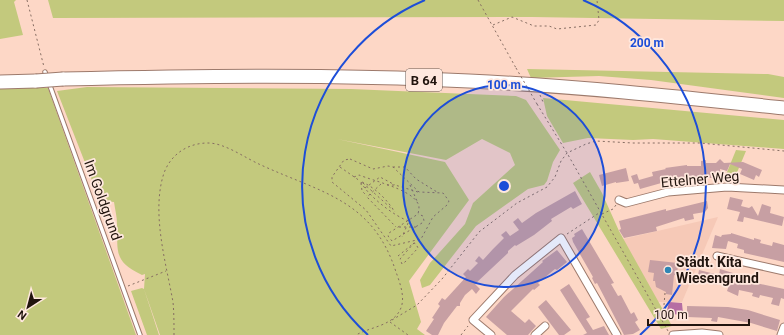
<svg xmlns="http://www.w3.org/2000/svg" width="784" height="335" viewBox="0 0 784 335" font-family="Roboto,sans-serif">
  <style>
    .built { fill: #f6c9b7 }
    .green { fill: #c3c97d }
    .water { fill: #b66ea3 }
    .building { fill: #c79fa3 }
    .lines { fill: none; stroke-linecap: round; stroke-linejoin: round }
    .lane-casing { stroke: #9d7a6c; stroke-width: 5.5 }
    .street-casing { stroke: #9d7a6c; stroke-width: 9 }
    .highway-casing { stroke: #9d7a6c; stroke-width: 15 }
    .path { stroke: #866d62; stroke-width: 1; stroke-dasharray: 2 3; stroke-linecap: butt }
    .lane { stroke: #fff; stroke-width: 3.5 }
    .street { stroke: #fff; stroke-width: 7 }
    .highway { stroke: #fff; stroke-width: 13 }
    .highway-bridge-casing { stroke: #9d7a6c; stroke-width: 15; stroke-linecap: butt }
    .path-bridge { stroke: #866d62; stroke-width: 1; stroke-dasharray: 2 3; stroke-linecap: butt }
    .highway-bridge { stroke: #fff; stroke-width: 13 }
    .ring { fill: none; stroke: #1d4ed8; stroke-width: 2 }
    .poi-dot { fill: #2f86b5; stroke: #ffe8de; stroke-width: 1.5 }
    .labels { text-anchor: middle; stroke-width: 3.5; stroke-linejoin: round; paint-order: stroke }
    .shield { fill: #ffe8de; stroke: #64544c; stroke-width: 1 }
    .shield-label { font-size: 13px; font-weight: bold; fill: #21140e }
    .street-label { font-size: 14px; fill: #21140e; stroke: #ffe8de }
    .poi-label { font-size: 14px; font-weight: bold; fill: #21140e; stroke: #ffe8de; text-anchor: start }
    .centre { fill: #1d4ed8; stroke: #ffe8de; stroke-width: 2 }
    .ring-label { font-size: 12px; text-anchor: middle; font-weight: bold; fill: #1d4ed8; stroke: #ffe8de; stroke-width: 3.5; stroke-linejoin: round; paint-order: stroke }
  </style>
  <rect width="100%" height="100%" fill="#fdd7c6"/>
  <path class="built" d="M718 217 682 302H658L623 239Z"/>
  <path class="green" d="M0 0H16L14 2 23 35 0 39Z
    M48 0H784V21L532 17 53 18Z
    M527 69 768 74 784 77V98L651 80 599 76 531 78Z
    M87 87 351 89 516 96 526 100 560 150 553 162 547 181 544 185 528 189 476 226 430 285 422 288 420 280 430 263 465 224 473 203 515 165 510 153 482 139 446 160 337 139 445 162 469 200 409 281 421 322 417 329 425 335H160L144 289 145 274 142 275C113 261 118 252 117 224 117 217 115 209 114 202L100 201 57 91Z
    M0 88H48L136 335H0Z
    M543 98 784 120V149L653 139 633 140 588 138 563 143 547 116Z
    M736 150 746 151 733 182H723Z
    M590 172 602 193 619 231 672 326 661 329 573 183Z
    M142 288 144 289 159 335H147L131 291Z"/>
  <path class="water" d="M669 302 682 303 683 314 666 315Z"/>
  <path class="building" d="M720 159 724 163 743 162 762 170 759 177 756 175 754 180 740 174 742 169 730 164 727 171 720 169 721 178H698L672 183V180L640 189 638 183 634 184 631 176 637 174 639 180 653 176 652 172 666 169 665 168 687 165V166H701V161L706 160V163H716Z
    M626 168 629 181 616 183V182L602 186 599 175Z
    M575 191 582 204 573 209 571 207 551 219 552 221 534 235 516 246 515 245 508 251V253L475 284 480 289 476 294 472 289 465 295 460 303V306H457L444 323 438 335H432L426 331 434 319 432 318 440 306 438 304 442 298 445 300 466 277 463 274 468 269 470 271 478 263 475 261 479 256 483 260 493 249 504 238 501 235 506 231 510 236 519 230 513 222 518 218 522 223 536 213Z
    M730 197 743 200 741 206 749 208 752 206 758 216 762 204 771 207 770 213 784 217 782 226 744 217 743 222 737 221 740 212 727 209Z
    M707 201 708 208 705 212 693 214 694 219 685 221 684 218 656 227 657 231 624 238 619 230 621 229 619 221 666 209V211Z
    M582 229 614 283 611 284 618 296 621 295 631 314 634 312 638 320 635 322 640 330 633 334 624 335 597 283 595 284 592 278 593 277 573 242 572 238 575 236 574 234Z
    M731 233 754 240V238L761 240 760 243 772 246 773 242 784 245V262L744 253V250L737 248 738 244 728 241 726 249 712 248 715 235 721 237 722 235 731 234Z
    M557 250 567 262 557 270 555 269 538 283 540 285 534 290 533 289 511 311 525 323 529 319 536 326 528 335H507L486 317 504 297 543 262 542 261Z
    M650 260 678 263 677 276 674 275 672 295 666 294V292L656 287 655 281H653L654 273 648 272Z
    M720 269 733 273 732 278 784 289V299L781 298 779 306 771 304 773 298 760 295 759 298 752 296 753 293 739 290 738 296 727 291 729 285 718 282 717 285 697 280 699 270 719 275Z
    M569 284 590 317 586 319 593 330 604 326 609 335H583L587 333 560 290Z
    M546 300 571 330 564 335H559L538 307Z
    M687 306 728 307 748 310 780 320 777 331 751 323 718 317 717 322 711 321 712 318 687 317Z"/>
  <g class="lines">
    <defs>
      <path id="lane" d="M45 72 140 335"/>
      <path id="street" d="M619 200 626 203 668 192 727 187 784 190
        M717 256 784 271
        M491 335 473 320 515 275 561 238 617 335
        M535 335 545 326
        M673 335 702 333 719 335
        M781 335 784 327"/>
      <path id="highway" d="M63 79C198 76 334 74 469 81 575 86 679 97 784 108
        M0 82 36 81"/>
    </defs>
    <use href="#lane" class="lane-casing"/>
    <use href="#street" class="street-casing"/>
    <use href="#highway" class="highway-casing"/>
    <path class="path" d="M27 0 44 67
      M478 0 516 68
      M493 25 512 17 534 26H549L557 29 596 25 599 20 597 0
      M540 95 543 102
      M537 104 567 153 668 331
      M350 159 373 169 388 166 393 167 419 192 443 193 449 201 447 205 433 217 421 239 391 246 366 210 332 182V177L344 160Z
      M340 167 360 181
      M393 167H405L416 179 437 192
      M354 177 359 175C374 181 409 189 417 202 420 206 419 209 418 214L389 233 388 236 392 241 422 223 424 221 423 216 418 214
      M361 182C367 195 395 217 409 221L402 237
      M362 182C376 188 387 200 395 212
      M361 183 362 191 367 196
      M363 183 393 210
      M381 184 367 197 396 227
      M387 185H395L418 192
      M410 185 417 201
      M365 188 380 177 395 185
      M602 214 613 209 616 205
      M399 227H416
      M567 234 599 213
      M398 256 414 243 416 244 418 248 405 262 402 264 400 259 414 243 415 242
      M128 286 166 271
      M665 293 663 317 675 316
      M392 320 417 305 442 279 479 232 517 203 547 187 555 177 561 161 567 153 586 144 596 141 633 143H700L784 151
      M390 322 408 335
      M174 335C174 324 174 313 173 302 166 263 151 212 164 173 171 154 188 143 208 143 225 143 245 158 261 165 322 193 373 200 396 272 400 283 406 299 400 310 392 326 370 327 356 335
      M461 335 468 326"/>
    <use href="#lane" class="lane"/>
    <use href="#street" class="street"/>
    <use href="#highway" class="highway"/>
    <defs>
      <path id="highway-bridge" d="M36 81 63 79"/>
    </defs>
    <use href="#highway-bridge" class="highway-bridge-casing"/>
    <path class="path-bridge" d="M516 68 537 104"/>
    <use href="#highway-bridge" class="highway-bridge"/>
  </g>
  <circle cx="504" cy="186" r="101" fill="#1d4ed8" fill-opacity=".12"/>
  <g class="ring">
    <circle cx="504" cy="186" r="101"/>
    <path d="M368 335A202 202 0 0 1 425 0M583 0A202 202 0 0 1 640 335"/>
  </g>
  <circle class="poi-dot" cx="668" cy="270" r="4"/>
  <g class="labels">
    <rect class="shield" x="406" y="69" width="36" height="22" rx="3"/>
    <g class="shield-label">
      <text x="424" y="85">B 64</text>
    </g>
    <g class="street-label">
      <text transform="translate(700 179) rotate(-5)" y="5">Ettelner Weg</text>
      <text transform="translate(103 200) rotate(70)" y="5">Im Goldgrund</text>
    </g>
    <g class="poi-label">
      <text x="676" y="267">Städt. Kita<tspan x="676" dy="16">Wiesengrund</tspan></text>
    </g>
  </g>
  <circle cx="504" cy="186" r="6" class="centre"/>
  <g class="ring-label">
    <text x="647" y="47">200 m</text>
    <text x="504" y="89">100 m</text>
  </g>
  <g transform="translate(28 307) rotate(216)" stroke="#ffe8de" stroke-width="3" paint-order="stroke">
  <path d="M0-3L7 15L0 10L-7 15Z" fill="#21140e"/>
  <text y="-6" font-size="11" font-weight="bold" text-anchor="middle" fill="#21140e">N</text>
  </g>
  <path d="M648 319v6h101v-6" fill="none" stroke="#21140e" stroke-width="2"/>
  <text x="654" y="319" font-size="12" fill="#21140e" stroke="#ffe8de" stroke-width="3" paint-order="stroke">100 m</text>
</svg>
